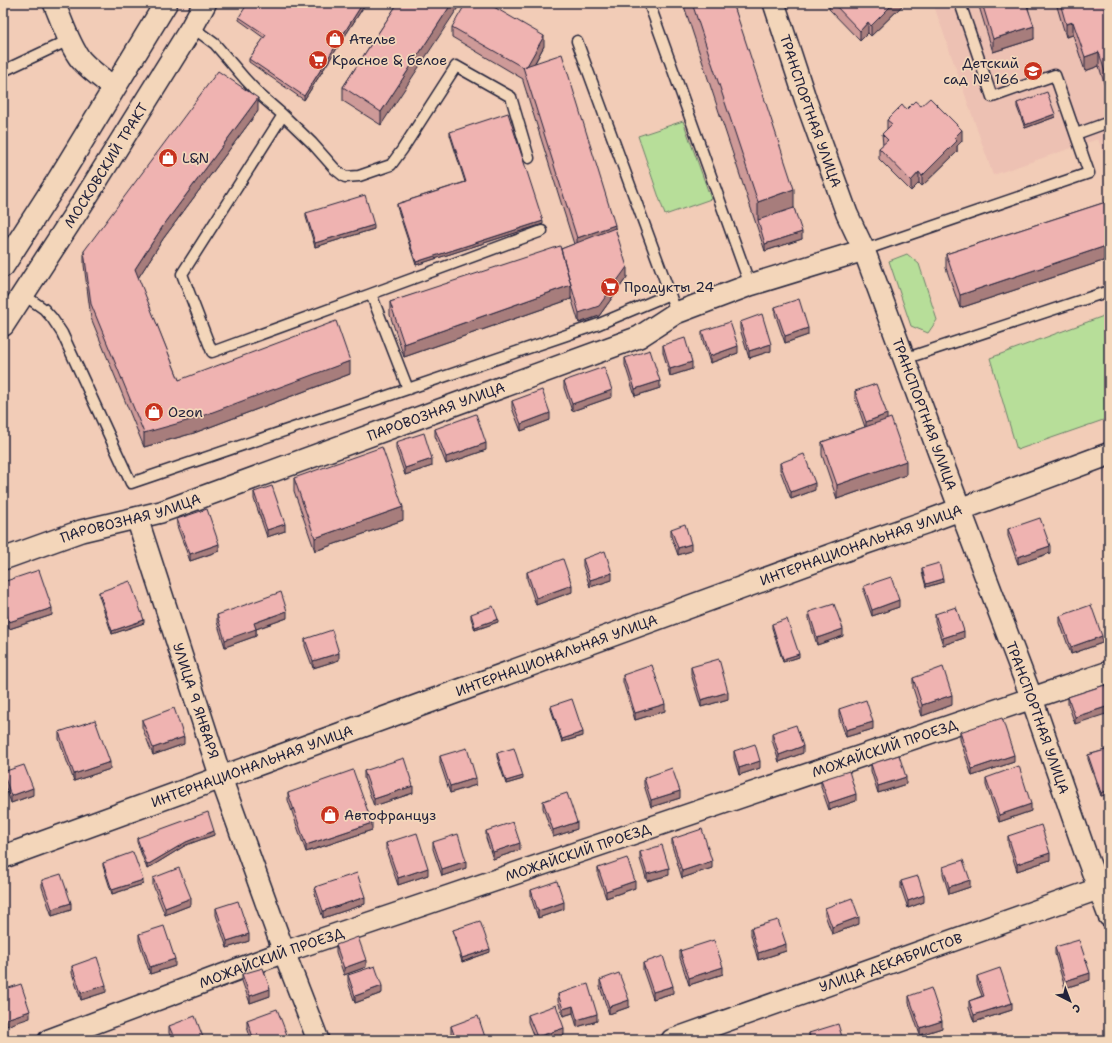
<svg xmlns="http://www.w3.org/2000/svg" width="1112" height="1043" viewBox="0 0 1112 1043" font-family="'Shantell Sans',sans-serif">
  <style>
    .built { fill: #edc1b3 }
    .green { fill: #b7de99; stroke: #6c806a }
    .lines { fill: none; stroke-linecap: round; stroke-linejoin: round }
    .lane-casing { stroke: #22223b; stroke-width: 13 }
    .street-casing { stroke: #22223b; stroke-width: 24 }
    .secondary-casing { stroke: #22223b; stroke-width: 25 }
    .primary-casing { stroke: #22223b; stroke-width: 25 }
    .lane { stroke: #f3d6ba; stroke-width: 10 }
    .street { stroke: #f3d6ba; stroke-width: 21 }
    .secondary { stroke: #f3d6ba; stroke-width: 22 }
    .primary { stroke: #f3d6ba; stroke-width: 22 }
    .wall { fill: #ce9a98; stroke: #22223b }
    .shaded-wall { fill: #a77d7c; stroke: #22223b }
    .building { fill: #efb3b1; stroke: #22223b }
    .labels { text-anchor: middle; stroke-width: 3.5; stroke-linejoin: round; paint-order: stroke }
    .poi-label { font-size: 14px; fill: #22223b; stroke: #f3d6ba; text-anchor: start }
    .street-label { font-size: 14px; fill: #22223b; stroke: #f3d6ba }
  </style>
  <rect width="100%" height="100%" fill="#f2ccb7"/>
  <filter id="ink" filterUnits="userSpaceOnUse"><feTurbulence type="fractalNoise" baseFrequency=".025" numOctaves="2"/><feDisplacementMap in="SourceGraphic" scale="8" xChannelSelector="R" yChannelSelector="G"/><feConvolveMatrix kernelMatrix="1 2 1 2 8 2 1 2 1" color-interpolation-filters="sRGB"/></filter>
  <g filter="url(#ink)">
    <path class="built" d="M933 3H1109V170L1098 139 993 175Z"/>
    <path class="green" d="M683 121 711 199 665 215 638 136Z
      M907 254 919 264 937 320 928 333 911 326 889 261Z
      M1109 314V418L1017 450 990 358Z"/>
    <g class="lines">
      <defs>
        <path id="lane" d="M649 3 750 285
          M192 27 215 44 245 79 260 95 283 115 182 274 212 352 371 294
          M577 41 670 294
          M3 71 69 40
          M283 115 312 143 335 169 345 177 359 176 391 165 402 150 456 66 511 97 529 158
          M1076 134 1109 122
          M864 250 1089 173 1055 75 992 97 960 3
          M24 295 44 309 52 318 62 333 131 483 599 324 670 294 676 313
          M904 359 1109 291
          M408 389 371 294 542 231"/>
        <g id="street">
          <path d="M54 3C61 19 70 47 81 60 90 70 103 79 114 88"/>
          <path id="s1" d="M774 3 806 101 847 214 864 250 946 472 1032 699 1085 852 1109 916"/>
          <path id="s2" d="M137 518 221 778 284 952 318 1040"/>
          <path id="s3" d="M3 559 81 531 161 512 639 337 676 313 750 285 864 250"/>
          <path id="s4" d="M49 1040 284 952 1109 672"/>
          <path id="s5" d="M672 1040 1109 885"/>
        </g>
        <g id="secondary">
          <path id="s6" d="M3 857 859 545 926 522 1109 454"/>
        </g>
        <g id="primary">
          <path d="M3 266 59 179 166 3"/>
          <path id="s7" d="M3 325 85 199 192 27 205 3"/>
        </g>
      </defs>
      <use href="#lane" class="lane-casing"/>
      <use href="#street" class="street-casing"/>
      <use href="#secondary" class="secondary-casing"/>
      <use href="#primary" class="primary-casing"/>
      <use href="#lane" class="lane"/>
      <use href="#street" class="street"/>
      <use href="#secondary" class="secondary"/>
      <use href="#primary" class="primary"/>
    </g>
    <path class="wall" d="M366 3 304 100 249 62V59L264 38 239 20V17Z
      M398 3 381 125 343 101V87Z
      M683 3H733L794 208 802 239 765 251Z
      M829 3H905L871 36 868 33 860 41 829 9Z
      M978 3H1040L1028 7 1034 39 993 52Z
      M1056 3H1106L1108 8 1109 100 1099 66 1085 71 1073 35 1066 37Z
      M452 27 544 46 535 63 615 228 627 277 599 316 579 323 571 297V299L404 357 390 315V302L561 249 574 244 523 81V79L452 37Z
      M1017 103 1055 117 1025 128 1017 107Z
      M921 106 962 141 957 146V152L922 186 919 183 911 191 879 159V148L883 145 882 134 887 129V120L906 110Z
      M258 111 163 239 138 278 179 380 350 374 194 433 144 447 91 318 84 265V251Z
      M450 132 543 224 416 265 397 207V204L465 182 450 135Z
      M1109 201V259L960 308 946 268V254Z
      M306 213 374 229 315 247 306 217Z
      M775 307 808 335 785 343 775 314Z
      M740 322 771 351 749 358 740 329Z
      M702 331 738 353 710 363 702 338Z
      M663 345 692 369 670 376 663 352Z
      M625 358 660 388 635 396 625 365Z
      M564 381 612 397 572 411 564 388Z
      M855 391 887 420 906 475 837 499 822 455V442L865 427 855 398Z
      M512 401 550 420 521 431 512 408Z
      M435 429 486 450 446 464 435 436Z
      M396 442 432 466 405 475 396 449Z
      M780 463 815 490 791 499 780 470Z
      M294 478 403 520 315 551 294 491Z
      M254 492 285 531 267 537 254 499Z
      M177 519 219 551 190 561 177 526Z
      M671 529 691 551 678 555 671 536Z
      M1008 529 1050 553 1018 564 1008 536Z
      M583 559 612 580 590 587 583 566Z
      M922 568 943 582 926 587 922 572Z
      M527 572 572 592 536 605 527 579Z
      M3 582 52 615 9 629 3 610Z
      M864 586 899 607 872 616 864 593Z
      M99 592 144 623 112 634 99 596Z
      M809 612 843 636 817 645 809 619Z
      M471 614 498 622 475 630 471 618Z
      M935 614 964 638 943 645 935 621Z
      M217 615 287 618 256 629V636L225 647 217 622Z
      M1060 616 1102 643 1071 654 1060 623Z
      M772 624 799 657 783 662 772 628Z
      M305 639 339 660 313 668 305 646Z
      M691 667 728 699 701 707 691 674Z
      M623 675 665 711 635 720 623 682Z
      M913 678 952 705 922 716 913 688Z
      M1105 685 1075 724 1068 704V697Z
      M551 706 583 736 562 742 551 709Z
      M839 709 873 729 846 737 839 716Z
      M142 720 184 744 153 755 142 727Z
      M59 732 110 769 74 781 59 739Z
      M960 732 1014 762 972 776 960 739Z
      M772 733 803 753 779 762 772 740Z
      M1109 749V794L1101 796 1088 759V755Z
      M734 751 760 768 739 775 734 758Z
      M497 753 523 779 506 784 497 757Z
      M440 756 476 785 450 793 440 763Z
      M871 764 906 784 878 793 871 771Z
      M364 771 413 793 374 806 364 778Z
      M3 772 33 795 11 803 3 779Z
      M644 778 680 798 651 807 644 785Z
      M986 778 1031 811 999 822 986 785Z
      M821 780 856 801 829 810 821 787Z
      M288 793 372 830 306 852 288 800Z
      M1109 796V817L1105 804V797Z
      M543 801 577 829 553 837 543 808Z
      M486 831 520 850 493 859 486 838Z
      M214 835 186 845 147 869 137 842V838Z
      M1008 836 1050 860 1017 871 1008 843Z
      M672 839 712 868 682 878 672 846Z
      M433 842 466 868 442 876 433 849Z
      M386 843 428 875 398 885 386 850Z
      M640 852 669 875 647 881 640 859Z
      M103 863 143 884 112 894 103 866Z
      M943 867 970 887 949 894 943 874Z
      M598 868 635 888 606 898 598 875Z
      M153 878 191 905 165 915 153 885Z
      M42 880 71 910 52 916 42 887Z
      M901 881 924 902 908 908 901 888Z
      M315 887 365 904 323 918 315 894Z
      M531 890 564 909 538 918 531 897Z
      M216 908 249 941 227 948 216 915Z
      M825 908 859 924 832 934 825 915Z
      M751 928 786 951 758 960 751 935Z
      M453 930 490 952 462 962 453 933Z
      M139 934 175 966 150 974 139 941Z
      M336 945 366 967 344 975 336 952Z
      M1055 947 1090 980 1065 988 1055 954Z
      M680 951 723 974 689 985 680 958Z
      M643 963 673 993 653 999 643 970Z
      M72 966 106 992 81 1000 72 973Z
      M242 974 270 996 250 1003 242 981Z
      M348 975 382 993 355 1003 348 982Z
      M977 976 1012 1010 974 1022 969 1008V1001L982 996 977 983Z
      M600 980 629 1007 609 1014 600 987Z
      M558 994 597 1021 577 1027 573 1013 563 1016 558 1001Z
      M909 996 942 1028 920 1035 909 1003Z
      M528 1015 564 1035 549 1040H535L528 1022Z
      M247 1020 287 1040H251L247 1027Z
      M169 1026 204 1040H172L169 1033Z
      M451 1026 486 1040H453L451 1033Z
      M809 1033 843 1040H809Z"/>
    <path class="shaded-wall" d="M363 3H366L304 100V96Z
      M452 3H461L381 125V112Z
      M894 3H905L871 36V26Z
      M1024 3H1040L1024 8Z
      M868 22V33L860 41V31Z
      M1073 22V35L1066 37V24Z
      M1034 26V39L993 52V39Z
      M544 36V46L527 77 525 69Z
      M1099 52V66L1085 71V57Z
      M258 98V111L163 239 135 283V269L163 226Z
      M1055 114V117L1025 128V125Z
      M962 130V141L957 146V152L922 186V176L954 138Z
      M919 172V183L911 191V181Z
      M794 189V215L758 220V202Z
      M543 221V224L416 265V262Z
      M374 225V229L315 247V243Z
      M615 225V238L577 252V238Z
      M802 232V239L765 251V244Z
      M1109 245V259L960 308V295Z
      M627 267V277L599 316 579 323V313Z
      M571 285V299L404 357V344Z
      M808 328V335L785 343V336Z
      M771 344V351L749 358V351Z
      M738 346V353L710 363V356Z
      M350 361V374L194 433 144 447V433Z
      M692 362V369L670 376V369Z
      M660 381V388L635 396V389Z
      M612 390V397L572 411V404Z
      M550 413V420L521 431V424Z
      M887 414V421L866 429V422Z
      M486 443V450L446 464V457Z
      M432 459V466L405 475V468Z
      M906 461V475L837 499V485Z
      M815 483V490L791 499V492Z
      M403 507V520L315 551V538Z
      M285 524V531L267 537V530Z
      M219 544V551L190 561V554Z
      M691 544V551L678 555V548Z
      M1050 546V553L1018 564V557Z
      M612 573V580L590 587V580Z
      M943 579V582L926 587V584Z
      M572 585V592L536 605V598Z
      M899 600V607L872 616V610Z
      M52 608V615L9 629V622Z
      M287 611V618L256 629V636L225 647V640L254 623Z
      M498 619V622L475 630V627Z
      M144 620V623L112 634V631Z
      M843 629V636L817 645V638Z
      M964 631V638L943 645V638Z
      M1102 636V643L1071 654V647Z
      M339 653V660L313 668V661Z
      M799 654V657L783 662V659Z
      M728 692V699L701 707V700Z
      M952 695V705L922 716V705Z
      M665 704V711L635 720V713Z
      M1109 706V713L1075 724V717Z
      M873 722V729L846 737V730Z
      M583 732V736L562 742V739Z
      M184 737V744L153 755V748Z
      M803 746V753L779 762V755Z
      M1014 755V762L972 776V769Z
      M760 761V768L739 775V768Z
      M110 762V769L74 781V774Z
      M523 776V779L506 784V781Z
      M906 777V784L878 793V786Z
      M476 778V785L450 793V786Z
      M413 786V793L374 806V799Z
      M33 788V795L11 803V796Z
      M1109 790V794L1101 796V793Z
      M680 791V798L651 807V800Z
      M856 794V801L829 810V803Z
      M1031 804V811L999 822V815Z
      M577 822V829L553 837V830Z
      M372 823V830L306 852V845Z
      M214 831V835L186 845 147 869V865L186 842Z
      M520 843V850L493 859V852Z
      M1050 853V860L1017 871V864Z
      M466 861V868L442 876V869Z
      M712 861V868L682 878V871Z
      M428 868V875L398 885V878Z
      M669 868V875L647 881V874Z
      M143 880V884L112 894V890Z
      M970 880V887L949 894V887Z
      M635 881V888L606 898V891Z
      M924 895V902L908 908V901Z
      M365 897V904L323 918V911Z
      M191 898V905L165 915V908Z
      M564 902V909L538 918V911Z
      M71 903V910L52 916V909Z
      M859 917V924L832 934V927Z
      M249 934V941L227 948V941Z
      M786 944V951L758 960V953Z
      M490 949V952L462 962V958Z
      M175 959V966L150 974V967Z
      M366 960V967L344 975V968Z
      M723 967V974L689 985V978Z
      M1090 973V980L1065 988V981Z
      M106 985V992L81 1000V993Z
      M382 986V993L355 1003V996Z
      M673 986V993L653 999V992Z
      M270 989V996L250 1003V996Z
      M629 1000V1007L609 1014V1007Z
      M1012 1003V1010L974 1022V1015Z
      M573 1006V1013L563 1016V1009Z
      M30 1011V1018L3 1027V1020Z
      M597 1014V1021L577 1027V1020Z
      M942 1021V1028L920 1035V1028Z
      M564 1028V1035L549 1040H537V1037Z
      M287 1035V1040H274Z"/>
    <path class="building" d="M248 3H363L304 96 249 59 266 35 239 17Z
      M398 3H452L381 112 343 87Z
      M466 3H487L544 36 527 66 523 67 524 68 452 27Z
      M692 3H733L794 189 758 202Z
      M833 3H894L871 26 868 22 860 31Z
      M982 3H1026L1034 26 993 39Z
      M1060 3H1106L1108 8H1109V86L1099 52 1085 57 1073 22 1066 24Z
      M562 54 615 225 577 238 523 67Z
      M218 71 258 98 163 226 135 269 179 380 336 321 350 361 194 419 144 433 91 304 84 251Z
      M1047 92 1055 114 1025 125 1017 103Z
      M930 98 962 130 954 138 957 141 922 176 919 172 911 181 879 148 888 140 882 134 892 124 887 120 902 105 906 110 915 101 921 106Z
      M508 113 543 221 416 262 397 204 466 182 450 132Z
      M365 195 374 225 315 243 306 213Z
      M1109 201V245L960 295 946 254Z
      M794 208 802 232 765 244 758 220Z
      M615 228 627 267 599 306 579 313 561 249Z
      M560 246 571 285 404 344 390 302Z
      M799 299 808 328 785 336 775 307Z
      M762 314 771 344 749 351 740 322Z
      M730 322 738 346 710 356 702 331Z
      M685 338 692 362 670 369 663 345Z
      M650 350 660 381 635 389 625 358Z
      M604 367 612 390 572 404 564 381Z
      M876 384 887 414 866 422 855 391Z
      M542 390 550 413 521 424 512 401Z
      M476 414 486 443 446 457 435 429Z
      M891 418 906 461 837 485 822 442Z
      M424 433 432 459 405 468 396 442Z
      M382 447 403 507 315 538 294 478Z
      M804 454 815 483 791 492 780 463Z
      M272 486 285 524 267 530 254 492Z
      M207 509 219 544 190 554 177 519Z
      M1040 518 1050 546 1018 557 1008 529Z
      M685 524 691 544 678 548 671 529Z
      M605 551 612 573 590 580 583 559Z
      M563 559 572 585 536 598 527 572Z
      M939 563 943 579 926 584 922 568Z
      M39 570 52 608 9 622 3 603V582Z
      M891 577 899 600 872 610 864 586Z
      M130 581 144 620 112 631 99 592Z
      M281 592 287 611 254 623 256 629 225 640 217 615Z
      M834 604 843 629 817 638 809 612Z
      M1091 605 1102 636 1071 647 1060 616Z
      M493 606 498 619 475 627 471 614Z
      M956 607 964 631 943 638 935 614Z
      M787 619 799 654 783 659 772 624Z
      M332 630 339 653 313 661 305 639Z
      M719 659 728 692 701 700 691 667Z
      M652 665 665 704 635 713 623 675Z
      M943 667 952 695 922 705 913 678Z
      M1105 685 1109 698V706L1075 717 1068 697Z
      M572 699 583 732 562 739 551 706Z
      M866 700 873 722 846 730 839 709Z
      M174 708 184 737 153 748 142 720Z
      M1002 718 1014 755 972 769 960 732Z
      M95 720 110 762 74 774 59 732Z
      M796 725 803 746 779 755 772 733Z
      M755 744 760 761 739 768 734 751Z
      M467 748 476 778 450 786 440 756Z
      M514 748 523 776 506 781 497 753Z
      M1109 749V790L1101 793 1088 755Z
      M899 755 906 777 878 786 871 764Z
      M404 758 413 786 374 799 364 771Z
      M24 765 33 788 11 796 3 772Z
      M1019 766 1031 804 999 815 986 778Z
      M672 768 680 791 651 800 644 778Z
      M353 770 372 823 306 845 288 793Z
      M849 771 856 794 829 803 821 780Z
      M567 793 577 822 553 830 543 801Z
      M1109 796V810L1105 797Z
      M208 812 214 831 186 842 147 865 137 838Z
      M513 822 520 843 493 852 486 831Z
      M1041 825 1050 853 1017 864 1008 836Z
      M702 829 712 861 682 871 672 839Z
      M417 833 428 868 398 878 386 843Z
      M458 834 466 861 442 869 433 842Z
      M662 845 669 868 647 874 640 852Z
      M133 852 143 880 112 890 103 863Z
      M627 858 635 881 606 891 598 868Z
      M963 860 970 880 949 887 943 867Z
      M179 868 191 898 165 908 153 878Z
      M357 873 365 897 323 911 315 887Z
      M61 874 71 903 52 909 42 880Z
      M918 876 924 895 908 901 901 881Z
      M557 881 564 902 538 911 531 890Z
      M852 898 859 917 832 927 825 908Z
      M238 901 249 934 227 941 216 908Z
      M778 920 786 944 758 953 751 928Z
      M480 921 490 949 462 958 453 930Z
      M164 926 175 959 150 967 139 934Z
      M358 937 366 960 344 968 336 945Z
      M714 940 723 967 689 978 680 951Z
      M1079 940 1090 973 1065 981 1055 947Z
      M663 956 673 986 653 992 643 963Z
      M97 957 106 985 81 993 72 966Z
      M375 966 382 986 355 996 348 975Z
      M263 968 270 989 250 996 242 974Z
      M1000 968 1012 1003 974 1015 969 1001 984 996 977 976Z
      M619 973 629 1000 609 1007 600 980Z
      M21 984 30 1011 3 1020V990Z
      M588 984 597 1014 577 1020 573 1006 563 1009 558 994Z
      M931 988 942 1021 920 1028 909 996Z
      M556 1005 564 1028 537 1037 528 1015Z
      M277 1009 287 1035 274 1040H254L247 1020Z
      M195 1016 204 1040H175L169 1026Z
      M478 1016 486 1040H456L451 1026Z
      M838 1024 843 1040H811L809 1033Z"/>
  </g>
  <defs>
    <symbol id="shop-disc" viewBox="-11 -11 22 22"><circle r="9.5" fill="#c8321e" stroke="#f3d6ba"/><path d="M-5-2.5h2.3a2.7 3.5 0 0 1 5.4 0H5L5.5 6h-11ZM-1.5-2.5h3a1.5 2.3 0 0 0-3 0Z" fill="#fff"/></symbol>
    <symbol id="supermarket-disc" viewBox="-11 -11 22 22"><circle r="9.5" fill="#c8321e" stroke="#f3d6ba"/><path d="M-6-5.5h2.5l.6 2H6L4.5 2H-2.5L-4.4-4H-6ZM-1.5 3.2a1.3 1.3 0 1 0 .1 0ZM3 3.2a1.3 1.3 0 1 0 .1 0Z" fill="#fff"/></symbol>
    <symbol id="school-disc" viewBox="-11 -11 22 22"><circle r="9.5" fill="#c8321e" stroke="#f3d6ba"/><path d="M0-5L7-2L0 1L-7-2ZM-4 1L0 2.5L4 1V4Q0 6-4 4Z" fill="#fff"/></symbol>
  </defs>
  <g fill-rule="evenodd">
    <use href="#shop-disc" x="324" y="28" width="22" height="22"/>
    <use href="#supermarket-disc" x="307" y="49" width="22" height="22"/>
    <use href="#school-disc" x="1022" y="60" width="22" height="22"/>
    <use href="#shop-disc" x="157" y="147" width="22" height="22"/>
    <use href="#supermarket-disc" x="599" y="276" width="22" height="22"/>
    <use href="#shop-disc" x="143" y="401" width="22" height="22"/>
    <use href="#shop-disc" x="319" y="804" width="22" height="22"/>
  </g>
  <g class="labels">
    <g class="poi-label">
      <text x="349" y="44">Ателье</text>
      <text x="332" y="65">Красное &amp; белое</text>
      <text x="1019" y="68" text-anchor="end">Детский<tspan x="1019" dy="16">сад № 166</tspan></text>
      <text x="182" y="163">L&amp;N</text>
      <text x="624" y="292">Продукты 24</text>
      <text x="168" y="417">Ozon</text>
      <text x="344" y="820">Автофранцуз</text>
    </g>
    <g class="street-label">
      <text dy="5" stroke="none"><textPath href="#s1" startOffset="114">ТРАНСПОРТНАЯ УЛИЦА</textPath></text>
      <text dy="5" stroke="none"><textPath href="#s7" startOffset="190">МОСКОВСКИЙ ТРАКТ</textPath></text>
      <text dy="5" stroke="none"><textPath href="#s3" startOffset="458">ПАРОВОЗНАЯ УЛИЦА</textPath></text>
      <text dy="5" stroke="none"><textPath href="#s1" startOffset="438">ТРАНСПОРТНАЯ УЛИЦА</textPath></text>
      <text dy="5" stroke="none"><textPath href="#s3" startOffset="134">ПАРОВОЗНАЯ УЛИЦА</textPath></text>
      <text dy="5" stroke="none"><textPath href="#s6" startOffset="913">ИНТЕРНАЦИОНАЛЬНАЯ УЛИЦА</textPath></text>
      <text dy="5" stroke="none"><textPath href="#s6" startOffset="589">ИНТЕРНАЦИОНАЛЬНАЯ УЛИЦА</textPath></text>
      <text dy="5" stroke="none"><textPath href="#s2" startOffset="192">УЛИЦА 9 ЯНВАРЯ</textPath></text>
      <text dy="5" stroke="none"><textPath href="#s1" startOffset="762">ТРАНСПОРТНАЯ УЛИЦА</textPath></text>
      <text dy="5" stroke="none"><textPath href="#s4" startOffset="885">МОЖАЙСКИЙ ПРОЕЗД</textPath></text>
      <text dy="5" stroke="none"><textPath href="#s6" startOffset="265">ИНТЕРНАЦИОНАЛЬНАЯ УЛИЦА</textPath></text>
      <text dy="5" stroke="none"><textPath href="#s4" startOffset="561">МОЖАЙСКИЙ ПРОЕЗД</textPath></text>
      <text dy="5" stroke="none"><textPath href="#s4" startOffset="237">МОЖАЙСКИЙ ПРОЕЗД</textPath></text>
      <text dy="5" stroke="none"><textPath href="#s5" startOffset="232">УЛИЦА ДЕКАБРИСТОВ</textPath></text>
    </g>
  </g>
  <rect width="1112" height="1043" fill="none" stroke="#f3d6ba" stroke-width="16"/>
  <rect x="8" y="8" width="1096" height="1027" fill="none" stroke="#22223b" stroke-width="1.5" filter="url(#ink)"/>
  <g transform="translate(1070 1001) rotate(138)" stroke="#f3d6ba" stroke-width="3" paint-order="stroke">
  <path d="M0-3L7 15L0 10L-7 15Z" fill="#22223b"/>
  <text y="-6" font-size="11" font-weight="bold" text-anchor="middle" fill="#22223b">С</text>
  </g>
</svg>
